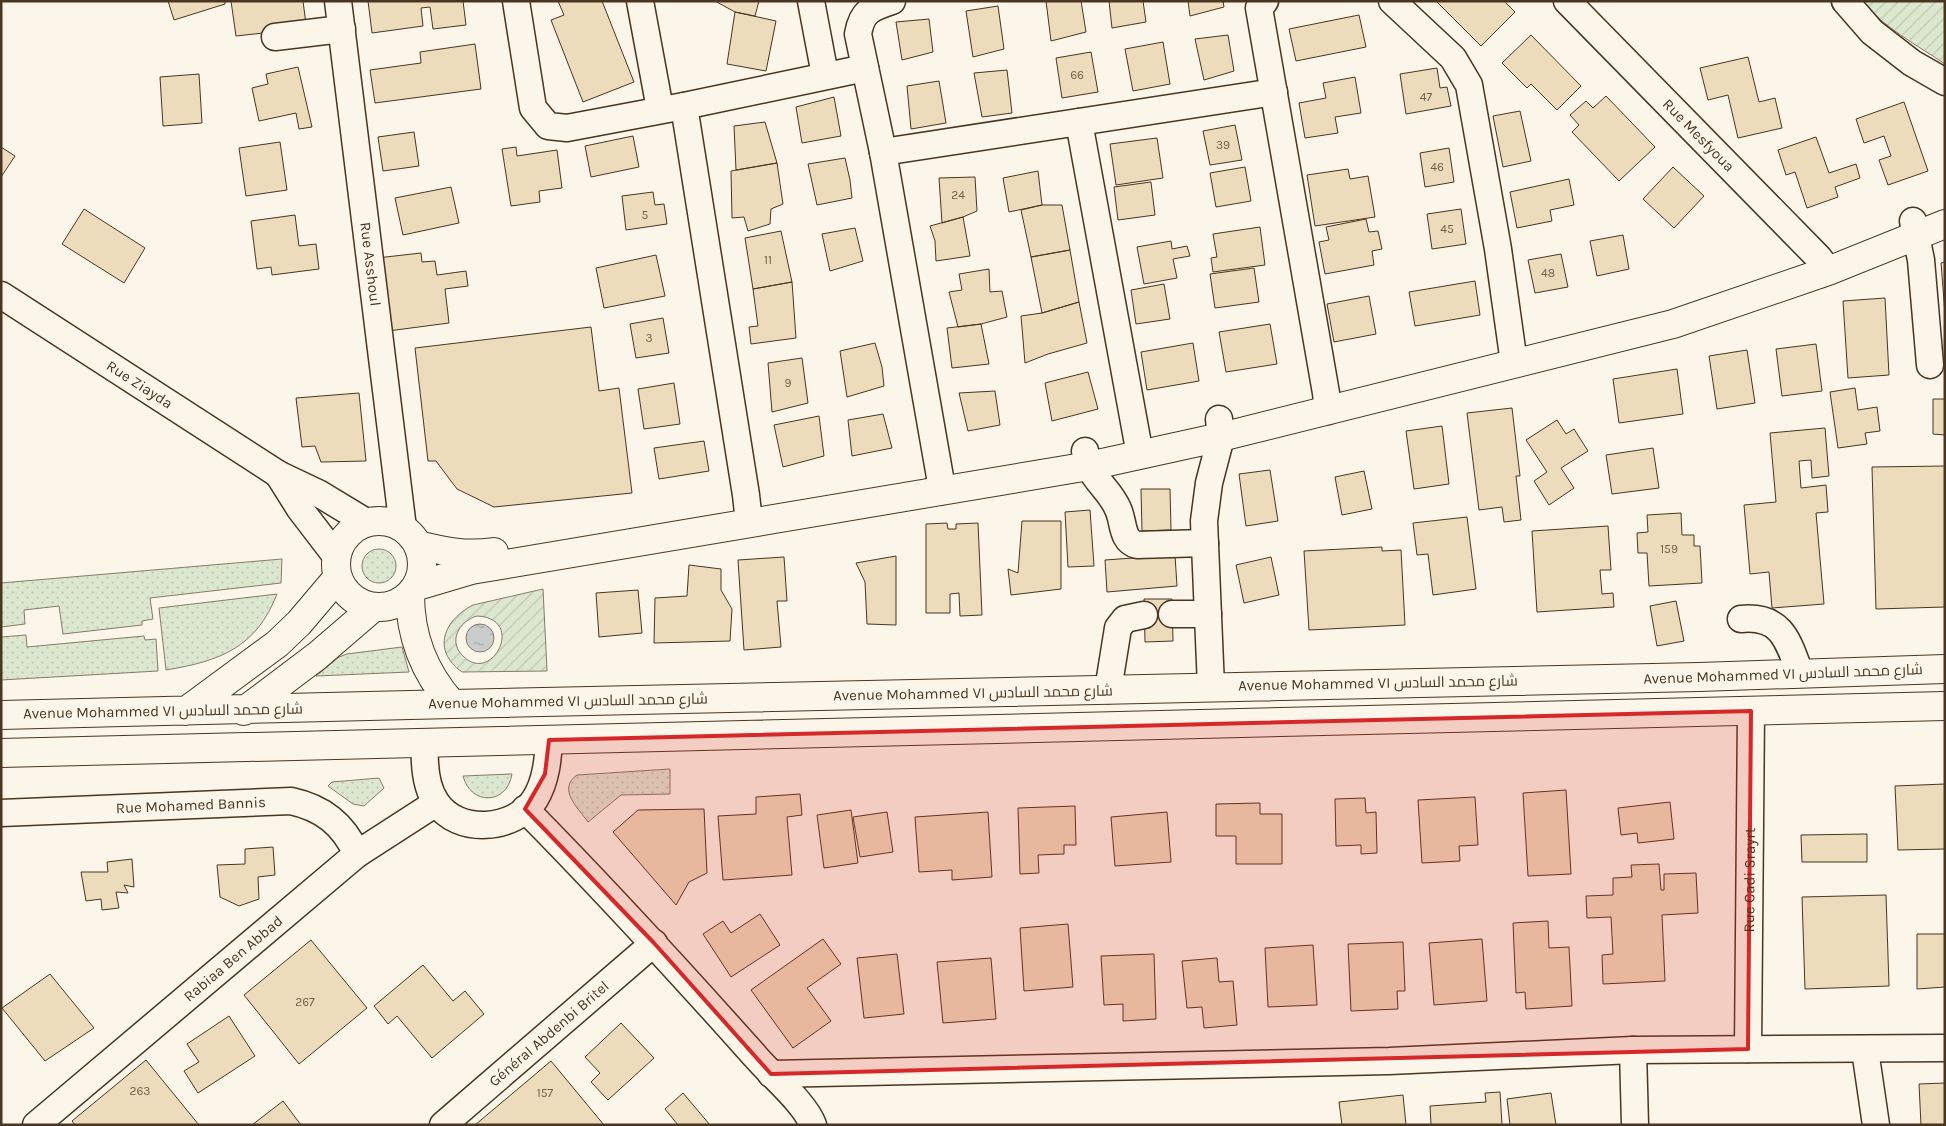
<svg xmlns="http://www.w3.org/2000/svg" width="1946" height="1126" viewBox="0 0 1946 1126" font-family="Karla,Cairo,sans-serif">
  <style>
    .grass { fill: url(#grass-dots); stroke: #887966 }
    .garden { fill: url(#garden-furrows); stroke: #887966; fill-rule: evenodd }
    .water { fill: url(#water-ripples); stroke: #887966 }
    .building { fill: #ecdcbc; stroke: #4a3520 }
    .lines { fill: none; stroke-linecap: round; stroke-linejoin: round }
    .minor-casing { stroke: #4a3520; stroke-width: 29 }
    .major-casing { stroke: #4a3520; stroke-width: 30 }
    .minor { stroke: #fbf6e9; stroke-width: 26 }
    .major { stroke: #fbf6e9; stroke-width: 28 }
    .marked { fill: #d62828; fill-opacity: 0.2; stroke: #d62828; stroke-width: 4; stroke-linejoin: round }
    .labels { text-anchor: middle; stroke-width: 4; stroke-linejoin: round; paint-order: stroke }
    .number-label { font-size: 12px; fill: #725f47 }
    .street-label { font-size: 15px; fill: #4a3520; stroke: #fbf6e9 }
  </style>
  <defs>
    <pattern id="grass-dots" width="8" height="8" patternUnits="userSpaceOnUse" patternTransform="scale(1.25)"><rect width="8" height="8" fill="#dce7d0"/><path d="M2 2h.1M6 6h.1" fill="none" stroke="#bec7b2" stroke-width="1.8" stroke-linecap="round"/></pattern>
    <pattern id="garden-furrows" width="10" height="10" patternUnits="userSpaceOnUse" patternTransform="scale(1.25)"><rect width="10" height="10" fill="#dce7d0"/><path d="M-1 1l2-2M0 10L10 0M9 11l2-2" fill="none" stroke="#bec7b2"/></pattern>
    <pattern id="water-ripples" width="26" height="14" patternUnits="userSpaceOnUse" patternTransform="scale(1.25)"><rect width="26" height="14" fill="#c9cecd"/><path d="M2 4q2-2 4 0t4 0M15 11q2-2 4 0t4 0" fill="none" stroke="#a5a8a6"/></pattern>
  </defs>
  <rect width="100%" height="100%" fill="#fbf6e9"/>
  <path class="grass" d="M362 566a17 17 0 1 1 34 0a17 17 0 1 1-34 0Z
    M282 559 281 583 150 598 153 619 142 621V625L63 634 59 606 24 610 25 624 1 627V583Z
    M277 594C256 648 220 661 166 670L159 608Z
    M26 635 27 647 144 636 145 640 156 639 158 671 1 680V637Z
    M402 647 409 672 316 676 339 657 347 654Z
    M670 769V794L621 795 588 822C578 808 557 789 577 775Z
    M512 774C507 805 471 806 463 776Z
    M379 778 384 788 364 806 353 804 328 786 332 782Z"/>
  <path class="garden" d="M1862 1H1945V64C1917 45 1884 28 1862 1Z
    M543 589 547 671 462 672C431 650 444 620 473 605ZM477 616C526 618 493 684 464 657 447 642 459 621 477 616Z"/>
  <path class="water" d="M466 638a14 14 0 1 1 28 0a14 14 0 1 1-28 0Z"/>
  <path class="building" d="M168 1H225V4L174 20Z
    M231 1H303L307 32 282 31 236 36Z
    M368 1H463L466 25 433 29 430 7 421 8 423 26 372 33Z
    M558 1H602L634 82 583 102 551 20 564 15Z
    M715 1H759L755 16 735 12Z
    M1046 1H1081L1086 32 1051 41Z
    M1109 1H1143L1146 22 1112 28Z
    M1188 1H1223L1224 7 1190 16Z
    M1436 1H1504L1515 12 1481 46Z
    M998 6 1004 49 973 57 966 11Z
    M735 12 776 21 766 71 727 64Z
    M1359 15 1366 47 1296 61 1289 29Z
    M929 19 933 52 902 60 896 22Z
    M1228 35 1234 71 1204 80 1195 39Z
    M1531 35 1581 86 1557 110 1531 84 1527 88 1502 63Z
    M1163 42 1170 84 1133 91 1125 49Z
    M475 44 481 89 375 103 370 70 421 63 420 52Z
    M1091 52 1098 92 1062 98 1056 58Z
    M1748 57 1759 102 1775 98 1782 128 1738 138 1728 95 1708 100 1700 68Z
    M298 67 312 127 299 129 296 113 259 121 252 88 268 84 266 74Z
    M1437 68 1440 88 1447 87 1451 106 1406 114 1400 74Z
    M1007 70 1012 113 982 117 974 73Z
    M199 74 202 123 163 126 160 77Z
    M1355 77 1361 113 1335 117 1338 133 1305 138 1299 103 1326 98 1323 83Z
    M939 81 946 123 911 129 907 86Z
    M1606 96 1655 147 1619 181 1572 132 1579 125 1570 115 1586 101 1593 108Z
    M834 97 841 136 802 143 796 107Z
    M1904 102 1928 171 1888 185 1879 160 1891 156 1884 136 1864 143 1856 119Z
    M1520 111 1531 161 1503 167 1493 116Z
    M765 122 777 163 736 170 734 126Z
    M1235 125 1242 160 1210 165 1203 131Z
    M414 132 419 166 383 171 378 137Z
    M633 136 639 167 591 177 585 146Z
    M1816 137 1829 173 1856 164 1860 178 1835 187 1838 197 1807 208 1795 172 1786 175 1778 150Z
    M1157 138 1163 178 1116 185 1110 144Z
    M280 142 287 190 246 196 239 148Z
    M1 147 15 156 1 177Z
    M516 147 517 156 557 150 562 188 539 191 540 202 511 206 502 149Z
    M1449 148 1454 182 1425 187 1420 153Z
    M845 158 850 180 852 198 817 205 808 164Z
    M777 163 783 204 771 209 770 224 748 231 744 217 732 218 731 171Z
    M1245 167 1251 201 1216 207 1210 173Z
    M1673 167 1704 196 1674 228 1643 199Z
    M1348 169 1350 179 1368 176 1375 217 1315 226 1307 175Z
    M1038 171 1042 205 1009 212 1003 178Z
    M975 177 977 211 963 217 942 223 939 178Z
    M1569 179 1574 205 1550 210 1552 221 1517 228 1510 192Z
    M1151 182 1155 215 1118 220 1114 187Z
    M451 187 459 223 403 235 395 198Z
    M653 192 655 205 664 204 667 224 626 230 622 196Z
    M1042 205H1062L1070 250 1031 257 1021 210Z
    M84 209 145 248 124 283 62 244Z
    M1461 209 1466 244 1432 249 1427 214Z
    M295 215 299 246 316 244 319 269 272 275 271 267 257 269 251 221Z
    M963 217 970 256 936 261 935 241 930 226Z
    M1366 219 1369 232 1378 231 1382 249 1372 251 1374 265 1325 274 1319 242 1329 240 1326 227Z
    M1260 227 1265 265 1213 272 1211 258 1217 257 1213 234Z
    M855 228 863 261 830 271 822 234Z
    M781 231 792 282 753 289 745 238Z
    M1623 235 1629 269 1597 276 1590 241Z
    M1171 241 1172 249 1187 246 1190 256 1173 259 1177 278 1144 284 1137 247Z
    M1070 250 1079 302 1042 313 1031 257Z
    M421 253 422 262 435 261 437 275 466 271 468 286 445 289 449 323 388 331 377 258Z
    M1561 254 1568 287 1535 293 1528 260Z
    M656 255 665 296 604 308 596 268Z
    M1945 262V314L1941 263Z
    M1254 268 1259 302 1215 308 1210 274Z
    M989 269 990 292 1002 291 1007 317 981 324 958 327 949 292 962 290 959 274Z
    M1475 281 1480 315 1415 326 1409 292Z
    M792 282 796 338 751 344 749 327 758 326 753 289Z
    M1164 284 1170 319 1136 324 1131 290Z
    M1369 296 1376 334 1334 342 1327 304Z
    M1885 298 1889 375 1848 378 1843 301Z
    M1079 302 1087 343 1048 354 1025 363 1021 316 1042 313Z
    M663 318 669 353 636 358 630 324Z
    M981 324 989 364 952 368 947 328Z
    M1270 324 1277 364 1226 372 1219 332Z
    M591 327 599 391 619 388 632 493 494 507 457 489 436 461H428L415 348Z
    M875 343 882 367 884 386 847 397 840 351Z
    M1193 343 1199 381 1147 390 1141 352Z
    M1816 344 1822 391 1782 396 1776 349Z
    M1747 350 1755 403 1717 409 1709 356Z
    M802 358 808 403 772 412 768 363Z
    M1677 369 1683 414 1619 423 1613 379Z
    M1088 372 1098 409 1052 421 1045 383Z
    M674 383 680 424 644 429 638 389Z
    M1855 388 1858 410 1877 407 1880 431 1865 433 1867 444 1838 448 1830 392Z
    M995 391 1000 425 968 431 959 393Z
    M359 393 366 461 321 462 315 446 302 447 296 398Z
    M1933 399H1945V435L1933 434Z
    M1512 408 1520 476H1516L1521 520 1504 522 1502 507 1479 510 1467 413Z
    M883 414 892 448 852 456 848 420Z
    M819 416 824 456 783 467 774 425Z
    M1557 420 1566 434 1574 429 1588 451 1561 468 1574 488 1549 505 1534 481 1547 472 1526 440Z
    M1442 426 1449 484 1414 489 1406 431Z
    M1825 428 1829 476 1812 478 1811 460 1799 461 1801 488 1826 485 1828 512 1816 513 1824 604 1772 608 1769 572 1750 574 1744 505 1776 502 1770 433Z
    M704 441 709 471 659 479 654 448Z
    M1653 448 1659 488 1612 494 1606 455Z
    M1945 466V607L1876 609 1872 467Z
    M1270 470 1278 521 1246 526 1239 474Z
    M1364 471 1372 509 1342 515 1335 477Z
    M1141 489H1170L1171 530 1142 531Z
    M1090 510 1094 566 1068 567 1065 512Z
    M1681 513 1682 535H1694V546H1700L1702 583 1649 586 1647 553H1638L1637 533 1648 532 1647 515Z
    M1467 517 1476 589 1433 595 1428 554 1417 555 1413 523Z
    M1022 521H1061V589L1011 595 1008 569 1018 573Z
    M947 523 948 529H956V524L978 523 982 615 960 616 959 593 950 594V613H926V524Z
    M1608 526 1611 570H1600L1602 594 1613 593 1614 607 1537 612 1532 531Z
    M1382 547V551L1401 550 1405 625 1309 630 1304 551Z
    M1175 555 1177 586 1107 592 1105 560Z
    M896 556V625L867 624 865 582 856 563Z
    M784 557 787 601H777L781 647 744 650 738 560Z
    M1271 557 1279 595 1244 603 1236 565Z
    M689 565 721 569V590L732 609 730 641 654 643 655 598 687 596Z
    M638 590 642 633 599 637 596 593Z
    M1144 599H1172L1173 641 1145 642Z
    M1676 601 1684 641 1657 646 1650 606Z
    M1945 784V849L1898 850 1895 786Z
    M1566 790 1571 874 1528 876 1523 793Z
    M800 794 802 815 787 817 792 875 723 880 718 816 756 814V797Z
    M1475 797 1478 845 1459 846 1460 861 1422 863 1418 800Z
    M1365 798 1366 813 1376 812 1377 853 1361 854V845L1336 846 1335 799Z
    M1670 802 1674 839 1638 843 1637 833 1621 835 1618 808Z
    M1260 803V814H1282V864H1236V836H1216V804Z
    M1075 806 1076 845H1064V854L1038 855 1039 873 1020 874 1018 808Z
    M704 809 707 873 689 882 676 905 613 832 638 810Z
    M851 810 858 863 824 868 817 815Z
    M887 812 893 852 860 857 853 817Z
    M988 812 992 877 952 880V870L919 872 915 817Z
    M1167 812 1171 862 1115 866 1111 817Z
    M1867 834V862H1802L1801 835Z
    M273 847 275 875 258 877 259 899 239 906 220 897 217 865 245 864V849Z
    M132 859 134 887 124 885 128 893 116 892 119 908 102 910 101 899 86 901 81 872H108L107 862Z
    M1659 864 1661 890H1664V874L1696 873 1698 913 1662 915 1665 981 1603 984 1602 955 1613 954 1611 917 1587 918 1586 896 1613 895V878L1632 877 1631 865Z
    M1886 895 1889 986 1805 989 1802 897Z
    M760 914 780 945 731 977 703 934 723 921 731 933Z
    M1548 921 1549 948 1569 947 1572 1006 1526 1009 1525 992 1516 993 1513 923Z
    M1068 924 1073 987 1024 991 1020 928Z
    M1917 934H1945V987L1917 989Z
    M823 939 841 964 807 988 831 1021 793 1048 751 990Z
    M1482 939 1487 1001 1434 1005 1429 943Z
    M311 940 367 1008 299 1064 244 995Z
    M1403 942 1405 991H1397L1398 1009 1351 1011 1348 944Z
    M1313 945 1317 1005 1268 1007 1265 948Z
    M897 954 904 1014 864 1018 857 958Z
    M1154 954 1156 1019 1123 1021V1004L1104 1005 1101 956Z
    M991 958 996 1019 943 1023 937 962Z
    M1217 958 1219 982 1233 981 1237 1025 1204 1028 1202 1007 1187 1008 1182 961Z
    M423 965 453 1001 465 991 484 1014 432 1058 397 1016 388 1024 374 1006Z
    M50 974 94 1028 45 1061 2 1008Z
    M229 1016 255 1056 198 1093 184 1071 199 1062 187 1044Z
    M621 1023 654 1058 608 1100 591 1082 600 1073 585 1057Z
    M146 1060 199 1125H75L72 1121Z
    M551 1061 604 1125H475Z
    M1945 1083V1125H1921L1919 1084Z
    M1500 1092 1502 1125H1431L1430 1106 1486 1102 1485 1093Z
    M683 1093 710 1125H678L665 1109Z
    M1551 1093 1556 1125H1510L1507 1099Z
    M1403 1095 1406 1125H1342L1339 1102Z
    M283 1101 301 1125H252Z"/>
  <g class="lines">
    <defs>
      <g id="minor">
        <path id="s1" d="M338 1 403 528"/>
        <path d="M516 1 533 108 548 126 567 128 684 106 865 68"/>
        <path d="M640 1 660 109"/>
        <path d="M811 1 825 75"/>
        <path d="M892 1C871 8 862 11 858 34L883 152 940 477 941 491"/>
        <path d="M1265 1 1259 8 1326 393 1328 411"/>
        <path d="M1392 1 1453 58 1469 85 1498 249 1514 363"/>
        <path id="s2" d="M1567 1 1819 258 1828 271"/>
        <path d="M1845 1 1872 32 1912 63 1945 82"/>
        <path d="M275 37 342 29"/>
        <path d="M684 106 746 495 749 522"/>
        <path d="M1079 122 1140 455"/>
        <path d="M883 152 1274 92"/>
        <path d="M1913 221 1921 260 1930 365"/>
        <path id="s3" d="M1 295 278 474 318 493 366 522"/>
        <path d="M1085 451C1086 455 1086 462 1089 466 1096 482 1111 492 1118 509 1124 521 1121 541 1137 545L1205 543"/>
        <path d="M278 474 300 509 336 556"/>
        <path d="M1172 614H1208"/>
        <path d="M1741 619C1782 615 1788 641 1800 673"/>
        <path d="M1211 687 1204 521 1209 483 1221 437 1219 419"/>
        <path d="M1108 690 1118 628 1125 619 1144 615"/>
        <path d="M425 743C424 762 425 786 436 802 457 835 515 831 535 799 546 781 548 760 549 740"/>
        <path d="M525 809C604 889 680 972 755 1056 771 1075 805 1103 813 1125"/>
        <path id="s4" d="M1 813 291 801C323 808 343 824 357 854"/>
        <path id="s5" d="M1748 1049 1751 711"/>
        <path d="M1633 1050 1635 1125"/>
        <path d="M1865 1050 1876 1125"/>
        <path d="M771 1074 1389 1061 1633 1050 1945 1048"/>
        <path id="s6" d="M36 1125 357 854 436 803"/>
        <path id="s7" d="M443 1125 654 943"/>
      </g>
      <path id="major" d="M336 564a43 43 0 1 1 86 0a43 43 0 1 1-86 0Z
        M418 545C446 552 466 556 494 552
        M417 586 471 570 1089 466 1221 437 1673 324 1828 271 1945 224
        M410 594C410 637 424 672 452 704
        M186 711 277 644 299 623 338 577
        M244 711 317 656 374 607
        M1 715 452 704 1699 677 1945 669
        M1 753 1945 706"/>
    </defs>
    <use href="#minor" class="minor-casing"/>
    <use href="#major" class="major-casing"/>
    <use href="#minor" class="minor"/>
    <use href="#major" class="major"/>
  </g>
  <path class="marked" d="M1751 711 1748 1049 771 1074 654 943 525 809 545 774 549 740Z"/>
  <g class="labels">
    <g class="number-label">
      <text x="1077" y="79">66</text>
      <text x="1426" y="101">47</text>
      <text x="1223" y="149">39</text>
      <text x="1437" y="171">46</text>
      <text x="958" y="199">24</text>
      <text x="645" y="219">5</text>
      <text x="1447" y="233">45</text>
      <text x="768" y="264">11</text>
      <text x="1548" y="277">48</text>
      <text x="649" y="342">3</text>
      <text x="788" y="387">9</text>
      <text x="1669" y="553">159</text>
      <text x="305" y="1006">267</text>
      <text x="140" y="1095">263</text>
      <text x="545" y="1097">157</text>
    </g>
    <g class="street-label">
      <text dy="5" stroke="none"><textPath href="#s2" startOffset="188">Rue Mesfyoua</textPath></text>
      <text dy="5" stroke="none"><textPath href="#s1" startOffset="265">Rue Asshoul</textPath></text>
      <text dy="5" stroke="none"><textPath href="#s3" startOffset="165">Rue Ziayda</textPath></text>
      <text transform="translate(1783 674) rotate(-2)" y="5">Avenue Mohammed VI شارع محمد السادس</text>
      <text transform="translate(1378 683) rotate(-1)" y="5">Avenue Mohammed VI شارع محمد السادس</text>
      <text transform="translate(973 693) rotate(-1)" y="5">Avenue Mohammed VI شارع محمد السادس</text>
      <text transform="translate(568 701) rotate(-1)" y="5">Avenue Mohammed VI شارع محمد السادس</text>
      <text transform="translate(163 711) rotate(-1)" y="5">Avenue Mohammed VI شارع محمد السادس</text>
      <text dy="5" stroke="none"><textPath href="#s4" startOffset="190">Rue Mohamed Bannis</textPath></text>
      <text dy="5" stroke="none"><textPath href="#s5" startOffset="169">Rue Cadi Srayrt</textPath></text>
      <text dy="5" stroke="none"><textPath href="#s6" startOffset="258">Rabiaa Ben Abbad</textPath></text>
      <text dy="5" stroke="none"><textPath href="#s7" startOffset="140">Général Abdenbi Britel</textPath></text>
    </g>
  </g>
  <rect width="1946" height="1126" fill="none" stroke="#4a3520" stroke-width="5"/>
</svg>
